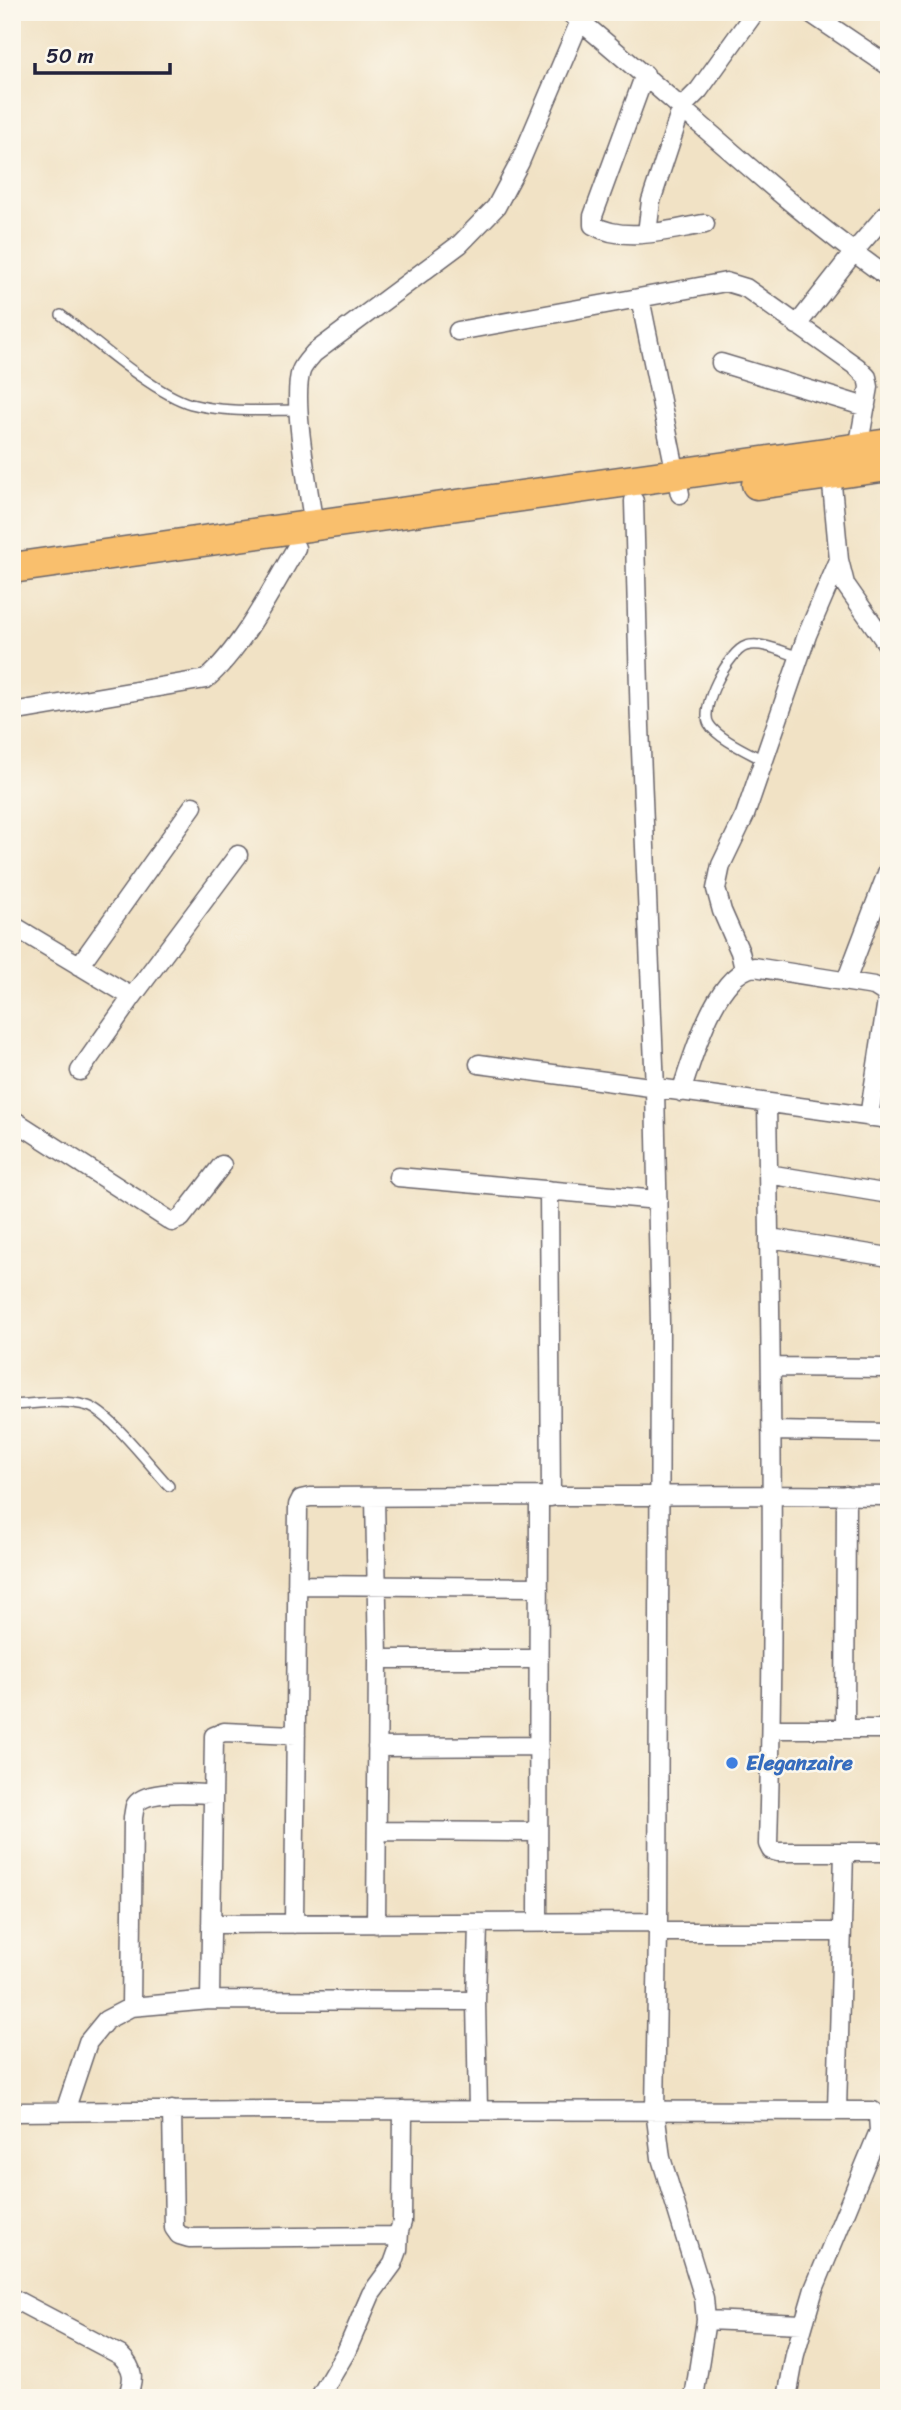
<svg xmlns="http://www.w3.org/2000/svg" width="901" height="2410" viewBox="0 0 901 2410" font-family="Sriracha,sans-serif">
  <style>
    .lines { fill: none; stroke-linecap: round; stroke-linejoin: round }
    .service-casing { stroke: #6a656b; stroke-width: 12 }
    .minor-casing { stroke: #6a656b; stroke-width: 21 }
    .primary-casing { stroke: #6a656b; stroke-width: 33 }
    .service { stroke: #fff; stroke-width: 9 }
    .minor { stroke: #fff; stroke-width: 18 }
    .primary { stroke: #f9bf6d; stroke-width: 30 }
    .shop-dot { fill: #3f7fe0; stroke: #fbf7ec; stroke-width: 2.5 }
    .labels { text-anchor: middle; stroke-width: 5; stroke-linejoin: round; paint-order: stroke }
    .shop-label { font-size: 21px; font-weight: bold; fill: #366cbe; stroke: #fbf7ec; text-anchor: start }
  </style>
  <rect width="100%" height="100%" fill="#fbf7ec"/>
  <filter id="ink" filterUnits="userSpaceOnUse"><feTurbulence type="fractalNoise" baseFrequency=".0143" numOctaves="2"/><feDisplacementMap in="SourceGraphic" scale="14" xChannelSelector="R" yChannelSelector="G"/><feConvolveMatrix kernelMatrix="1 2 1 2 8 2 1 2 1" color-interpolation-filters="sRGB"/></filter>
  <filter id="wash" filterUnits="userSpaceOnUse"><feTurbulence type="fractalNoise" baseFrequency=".00686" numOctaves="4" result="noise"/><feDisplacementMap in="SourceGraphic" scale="28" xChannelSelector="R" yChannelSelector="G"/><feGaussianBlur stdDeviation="1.57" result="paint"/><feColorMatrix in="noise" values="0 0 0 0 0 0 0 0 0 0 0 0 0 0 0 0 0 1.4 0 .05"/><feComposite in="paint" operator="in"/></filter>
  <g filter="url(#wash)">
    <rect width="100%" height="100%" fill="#f1e2c5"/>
  </g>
  <g filter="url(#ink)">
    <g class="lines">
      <defs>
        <path id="service" d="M61 315C94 340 153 393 191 404 225 413 264 410 299 410
          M763 760C748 752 717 738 709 724 699 708 729 651 746 646 761 641 784 652 799 657
          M12 1405C36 1404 65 1399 88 1406 110 1413 151 1467 169 1486"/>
        <path id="minor" d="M569 12C676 99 777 199 889 278
          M809 12 889 66
          M645 74 593 216V225C625 244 671 229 705 224
          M647 233 651 201 682 107 699 90 755 12
          M640 298 680 494
          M797 325 858 247 889 211
          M458 331 726 282 746 288 857 367 867 377 869 387 858 449
          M721 363 866 407
          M831 474 839 560 845 584 889 647
          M634 501 640 726 655 1089 660 1323 658 1932 655 2110 661 2158 704 2298 706 2320 694 2398
          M314 526C309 491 291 400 301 371 303 365 309 359 314 353L460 244 496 207 520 162 580 21
          M12 712 206 679C242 648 272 589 296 548
          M12 925 132 997
          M79 966 193 806
          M744 969 740 952 722 911 716 889 721 865 745 815 807 635 839 560
          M846 981 889 868
          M479 1064 889 1119
          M80 1071 132 997 238 855
          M681 1092C693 1058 714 975 754 967L874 986 885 993 887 1000 869 1117
          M767 1104C771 1350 775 1597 768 1844L771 1850 778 1852H889
          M12 1119 172 1222 181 1218 222 1165
          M768 1174 889 1194
          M398 1177 658 1200
          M549 1190 551 1497
          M770 1238 889 1257
          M771 1367 889 1368
          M771 1431 889 1433
          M375 1497 378 1659 376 1924
          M297 1585 539 1587
          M378 1659H539
          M771 1729H889
          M845 1729 846 1495
          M377 1747 539 1746
          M377 1831 538 1832
          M538 1922 539 1497
          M211 1924 658 1922
          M294 1924 298 1505 301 1499 310 1497 771 1495 889 1496
          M478 1924 476 2001 478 2110
          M658 1932H840
          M210 2000 214 1736 224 1732 296 1735
          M131 2007 133 1817C134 1813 134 1809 135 1806 144 1788 194 1794 212 1794
          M172 2110 174 2228 179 2235 189 2238 394 2236 399 2231 402 2222 403 2110
          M837 2110 844 1852
          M65 2111 88 2042 106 2020 131 2007 210 2000 476 2001
          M12 2112 273 2110 873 2111 878 2116 879 2131 814 2289 795 2354 787 2398
          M12 2298 120 2355C135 2369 134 2379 127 2398
          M706 2320 802 2324
          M319 2398 346 2352 371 2294 393 2264 398 2250 399 2231"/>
        <path id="primary" d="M757 484 889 466
          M12 568 889 444"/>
      </defs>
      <use href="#service" class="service-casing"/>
      <use href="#minor" class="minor-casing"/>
      <use href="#primary" class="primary-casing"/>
      <use href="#service" class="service"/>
      <use href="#minor" class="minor"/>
      <use href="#primary" class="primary"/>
    </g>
  </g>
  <circle class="shop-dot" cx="732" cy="1763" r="7"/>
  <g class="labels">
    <g class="shop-label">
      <text x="746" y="1770">Eleganzaire</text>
    </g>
  </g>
  <rect width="901" height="2410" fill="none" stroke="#fbf7ec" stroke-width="42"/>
  <path d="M35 63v10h135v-10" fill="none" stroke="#22223b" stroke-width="3.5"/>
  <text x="46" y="63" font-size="21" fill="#22223b" stroke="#fbf7ec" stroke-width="5" paint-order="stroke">50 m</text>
</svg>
